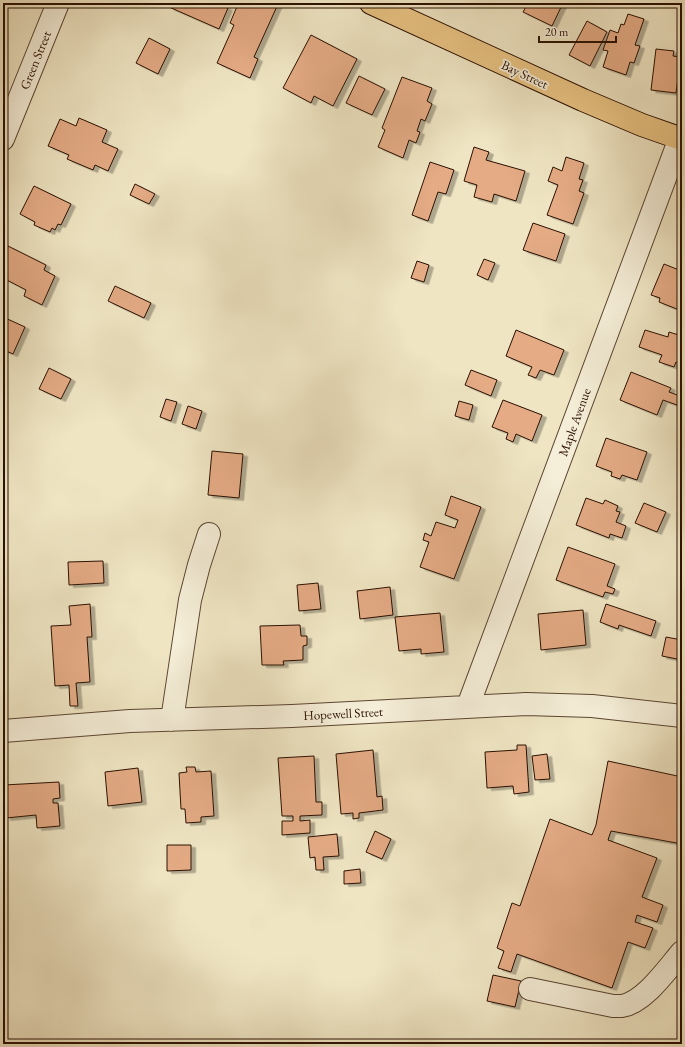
<svg xmlns="http://www.w3.org/2000/svg" width="685" height="1047" viewBox="0 0 685 1047" font-family="'EB Garamond',serif">
  <style>
    .green { fill: #b9c594; stroke: #726a4a }
    .building { fill: #e4ab85; stroke: #2a1000; filter: url(#shadow) }
    .lines { fill: none; stroke-linecap: round; stroke-linejoin: round }
    .minor-casing { stroke: #5b4531; stroke-width: 24 }
    .major-casing { stroke: #2a1000; stroke-width: 24 }
    .minor { stroke: #f5eed8; stroke-width: 22 }
    .major { stroke: #e8c282; stroke-width: 22 }
    .labels { text-anchor: middle; stroke-width: 3.5; stroke-linejoin: round; paint-order: stroke }
    .street-label { font-size: 13px; fill: #2a1000; stroke: #f5eed8 }
  </style>
  <defs>
    <filter id="shadow"><feDropShadow dx="4.5" dy="2.5" stdDeviation="0" flood-color="#0004"/></filter>
  </defs>
  <rect width="100%" height="100%" fill="#efe5c3"/>
  <filter id="stains"><feTurbulence type="fractalNoise" baseFrequency=".005" numOctaves="4"/><feColorMatrix values="0 0 0 0 .2 0 0 0 0 .09 0 0 0 0 .02 0 0 0 .5 -.17"/></filter>
  <radialGradient id="worn" r=".72"><stop offset=".6" stop-color="#630" stop-opacity="0"/><stop offset="1" stop-color="#630" stop-opacity=".3"/></radialGradient>
  <path class="green" d="M381 1040 453 1044H455H367Z"/>
  <path class="building" d="M170 3H216L228 8 219 29 169 7Z
    M244 3 278 4 254 57 258 59 250 78 217 63 234 25 230 23 238 4 243 6Z
    M528 3H563L552 26 523 12Z
    M628 14 644 19 635 45 640 46 634 63 630 62 626 75 603 67 608 51 603 50 610 30 618 33 621 24 624 25Z
    M587 21 607 32 590 66 569 55Z
    M311 35 357 59 333 106 314 96 311 103 283 88Z
    M149 38 170 49 158 74 136 63Z
    M656 49 674 51 673 56 681 57 676 93 651 90Z
    M359 76 385 89 372 115 346 103Z
    M402 77 432 88 427 101 432 104 425 121 421 119 417 131 420 132 416 143 409 140 403 158 378 147 385 130 382 128Z
    M79 118 107 130 102 142 118 149 108 171 95 165 93 170 67 159 69 155 48 146 60 119 76 126Z
    M474 147 489 152 486 160 525 171 516 201 494 194 492 202 474 197 477 185 464 181Z
    M566 157 584 163 579 179 583 180 579 191 584 193 573 224 547 215 558 185 548 181 553 167 562 171Z
    M430 162 454 170 446 194 438 192 428 221 412 215Z
    M135 184 155 194 149 204 130 195Z
    M34 186 71 204 61 225 58 224 55 230 52 228 50 232 34 225 35 222 20 214Z
    M533 223 565 234 556 261 523 250Z
    M8 246 46 265 44 270 55 276 42 305 24 296 26 290 3 278V258Z
    M484 259 495 263 488 280 477 275Z
    M417 261 429 265 424 282 411 278Z
    M664 264 679 270 681 266 682 267V311L659 302 660 298 651 295Z
    M115 286 151 303 144 318 108 301Z
    M3 317 25 327 13 354 4 350 3 353Z
    M516 330 564 350 554 375 540 370 536 378 528 375 532 367 506 356Z
    M645 330 668 337 669 332 682 336V364L676 362 674 367 659 362 662 355 639 347Z
    M49 368 71 379 61 399 39 389Z
    M471 370 497 380 491 396 465 385Z
    M631 372 671 388 669 392 680 396 677 405 663 400 657 415 620 400Z
    M166 399 177 402 171 421 160 417Z
    M503 400 542 415 532 441 516 434 513 442 506 439 508 433 492 427Z
    M459 401 473 405 469 420 455 416Z
    M188 406 202 411 196 429 182 424Z
    M606 438 647 452 637 480 622 475 620 479 611 476 612 472 596 466Z
    M212 451 243 454 239 498 208 495Z
    M451 496 481 507 454 579 420 567 429 542 423 540 425 533 431 536 436 522 455 528 458 520 445 515Z
    M586 498 603 504 605 500 618 506 616 511 620 512 616 522 626 526 622 538 610 534 609 538 576 525Z
    M644 503 666 512 657 532 635 523Z
    M568 547 615 564 607 586 615 589 613 594 605 592 603 597 556 580Z
    M103 561 104 583 69 585 68 562Z
    M318 583 321 609 299 611 297 585Z
    M390 587 393 615 360 619 357 591Z
    M90 604 92 637H87L90 682 76 683 78 706H70L69 685 55 686 51 626 71 625 69 606Z
    M606 604 656 621 651 636 619 625 618 629 600 622Z
    M583 610 586 645 541 650 538 614Z
    M440 613 444 652 421 654V649L399 651 395 617Z
    M300 625 301 636H307V645L303 646V660L283 661 284 665H262L260 626Z
    M666 637 682 640V660L662 656Z
    M517 745H526L529 792 514 794 513 786 487 788 485 752 517 750Z
    M373 750 377 797 382 796 383 810 359 813V818L353 819V813L341 814 336 754Z
    M547 754 550 779 535 780 532 756Z
    M314 756 316 802H322V815L300 816V821L310 820V833L282 835V821H293V816H282L278 758Z
    M608 761 682 777V844L611 831 608 840 657 858 642 897 663 905 657 922 637 915 635 922 653 928 645 948 628 942 612 988 517 954 511 972 498 968 504 951 497 948 512 903 520 906 550 819 592 835 596 825Z
    M186 767H195L196 772 211 771 214 816 201 817V822L186 823 185 809H181L179 773 187 772Z
    M138 768 142 802 108 806 105 772Z
    M59 782 60 798 53 799V803H58L60 826 37 828 36 815 6 818 4 785Z
    M375 831 391 839 382 859 366 852Z
    M337 834 339 856 323 857 324 870H316L315 857 310 858 308 837Z
    M167 845H191V870L167 871Z
    M360 869 361 883 344 884V871Z
    M493 975 521 981 515 1007 487 1001Z"/>
  <g class="lines">
    <defs>
      <path id="minor" d="M3 139 58 3
        M468 706 680 138
        M172 720 190 600 199 565 209 534
        M3 731 130 721 292 716 526 704 592 706 682 716
        M530 989 613 1006C616 1006 619 1006 622 1006 645 1002 668 968 682 952"/>
      <path id="major" d="M371 3 583 100 642 125 682 139"/>
    </defs>
    <use href="#minor" class="minor-casing"/>
    <use href="#major" class="major-casing"/>
    <use href="#minor" class="minor"/>
    <use href="#major" class="major"/>
  </g>
  <g class="labels">
    <g class="street-label">
      <text transform="translate(35 60) rotate(-68)" y="5">Green Street</text>
      <text transform="translate(525 74) rotate(25)" y="5">Bay Street</text>
      <text transform="translate(574 422) rotate(-70)" y="5">Maple Avenue</text>
      <text transform="translate(343 713) rotate(-3)" y="5">Hopewell Street</text>
    </g>
  </g>
  <rect width="685" height="1047" fill="none" stroke="#efe5c3" stroke-width="16"/>
  <rect x="4" y="4" width="677" height="1039" fill="none" stroke="#2a1000" stroke-width="2"/>
  <rect x="8" y="8" width="669" height="1031" fill="none" stroke="#2a1000"/>
  <path d="M539 36v6h77v-6" fill="none" stroke="#2a1000" stroke-width="2"/>
  <text x="545" y="36" font-size="12" fill="#2a1000" stroke="#f5eed8" stroke-width="3" paint-order="stroke">20 m</text>
  <rect width="100%" height="100%" filter="url(#stains)"/>
  <rect width="100%" height="100%" fill="url(#worn)"/>
</svg>
